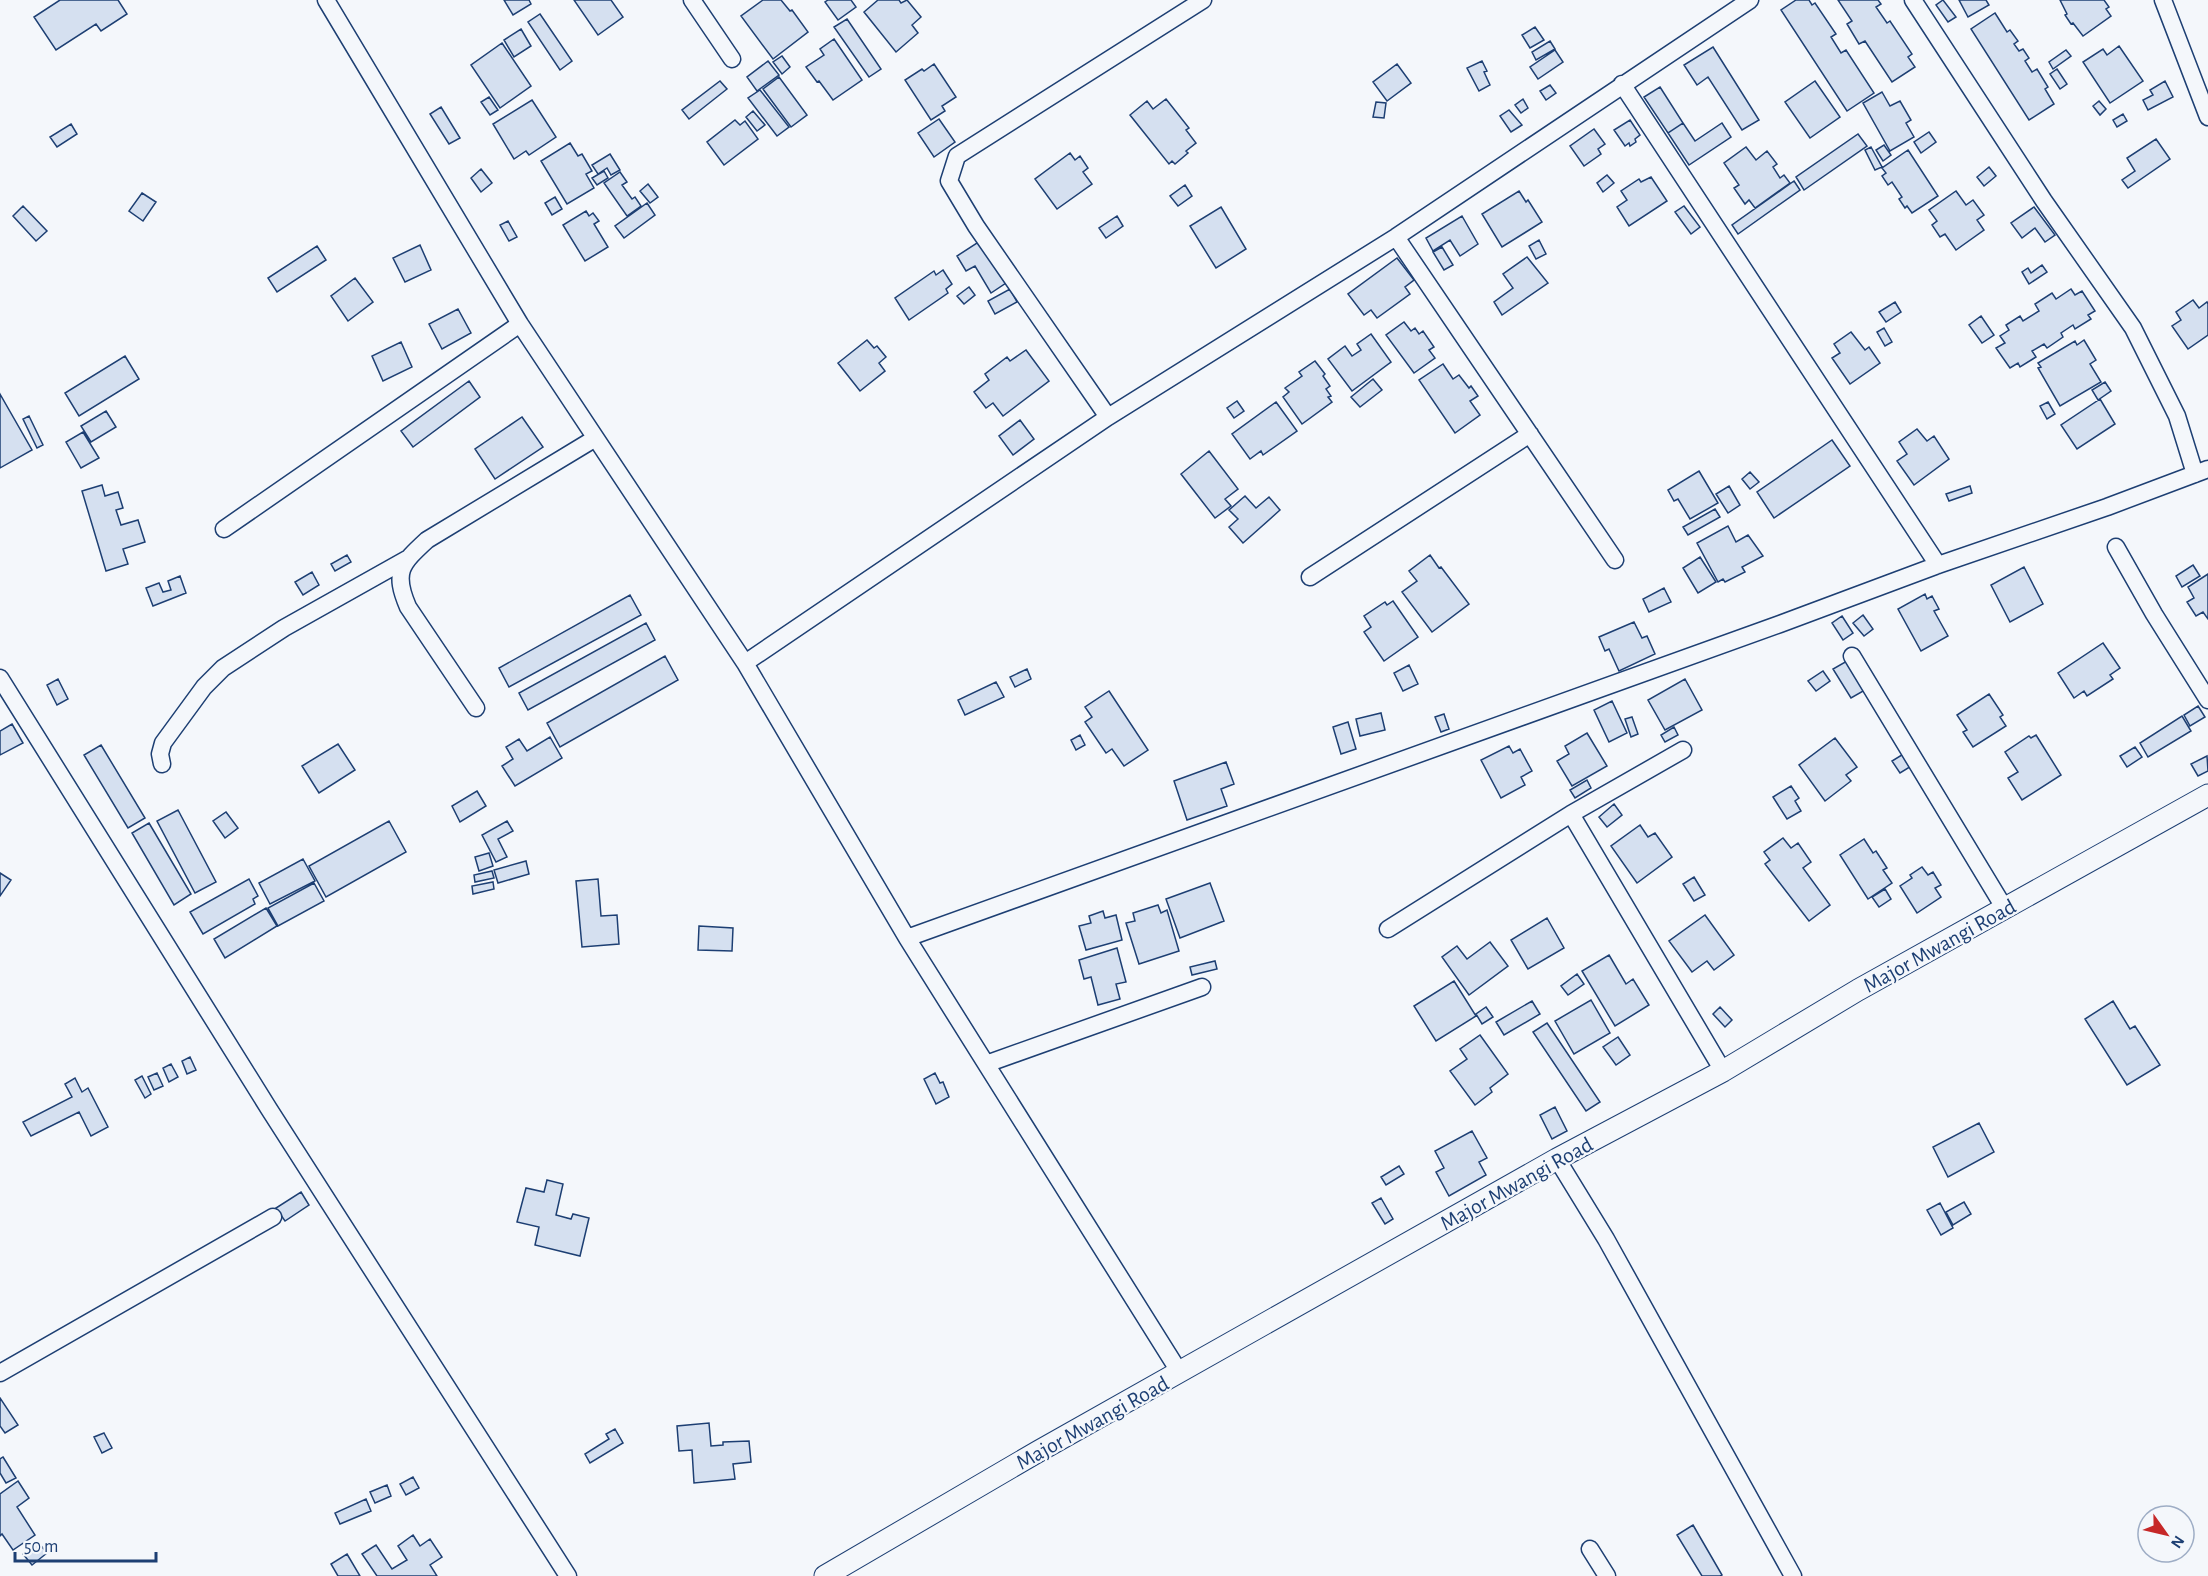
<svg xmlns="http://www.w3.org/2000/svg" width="2208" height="1576" viewBox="0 0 2208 1576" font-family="'Alegreya Sans',sans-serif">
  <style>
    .building { fill: #d5e0f0; stroke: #1d3f73; stroke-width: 1.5 }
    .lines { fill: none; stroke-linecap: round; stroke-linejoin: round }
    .minor-casing { stroke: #1d3f73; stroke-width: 19 }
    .tertiary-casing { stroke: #1d3f73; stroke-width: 23 }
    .minor { stroke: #f4f7fb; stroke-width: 16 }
    .tertiary { stroke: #f4f7fb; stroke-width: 21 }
    .labels { text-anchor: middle; stroke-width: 4.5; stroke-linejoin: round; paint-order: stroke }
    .street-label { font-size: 22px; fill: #1d3f73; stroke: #f4f7fb }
  </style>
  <rect width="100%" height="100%" fill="#f4f7fb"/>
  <path class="building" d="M60 0H118L127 14 101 31 96 24 56 50 34 17Z
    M504 0H529L531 4 513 15Z
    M574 0H611L623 17 598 35Z
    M763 0H781L790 11 792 10 808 32 773 59 741 16Z
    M828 0H851L856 7 838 20 825 2Z
    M878 0H899L901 3 907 0 921 17 912 25 918 33 896 52 864 12Z
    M1796 0H1809L1812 5 1815 3 1836 34 1831 37 1841 53 1846 50 1874 93 1847 111 1781 10Z
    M1838 0H1878L1881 4 1876 7 1887 23 1890 21 1912 54 1908 57 1915 67 1892 82 1865 41 1859 44 1847 24 1852 21Z
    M1943 0 1956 17 1948 22 1936 5Z
    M1959 0H1986L1989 5 1968 17Z
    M2060 0H2104L2109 7 2106 9 2111 16 2083 36 2073 23 2071 24 2065 15 2067 14Z
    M1995 13 2007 32 2010 30 2018 41 2014 44 2019 51 2023 49 2029 58 2025 61 2032 72 2037 69 2048 87 2045 89 2054 104 2029 120 1971 29Z
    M540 14 572 61 560 70 528 22Z
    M847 19 881 69 869 77 834 27Z
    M1535 27 1544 40 1530 48 1522 35Z
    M521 29 531 46 514 57 504 40Z
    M834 39 862 80 833 100 819 81 817 82 806 67 824 55 820 49Z
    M1550 41 1555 49 1536 60 1532 52Z
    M502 43 531 86 500 108 471 65Z
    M2119 46 2143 81 2110 103 2083 62 2103 49 2107 55Z
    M1713 47 1759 120 1742 130 1708 77 1697 85 1684 65Z
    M1555 50 1563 62 1538 79 1530 67Z
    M2066 50 2071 56 2053 69 2049 62Z
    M782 56 790 67 782 74 773 62Z
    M768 61 779 75 757 91 747 77Z
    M1482 61 1487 71 1484 72 1490 85 1479 91 1467 68Z
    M934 64 956 97 942 106 945 111 931 120 905 80 922 69 924 71Z
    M1397 64 1411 83 1387 101 1373 82Z
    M2057 69 2067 84 2060 89 2050 74Z
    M779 77 807 115 791 127 763 89Z
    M720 81 727 89 689 119 682 110Z
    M1815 81 1840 117 1810 138 1785 102Z
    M2165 81 2173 97 2148 110 2143 100 2153 95 2150 90Z
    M1550 85 1556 93 1546 100 1540 91Z
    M1660 87 1683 123 1668 133 1644 97Z
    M760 90 789 127 777 136 748 98Z
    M1882 92 1890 106 1900 101 1911 120 1906 123 1914 137 1890 151 1863 103Z
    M489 97 498 110 490 115 481 102Z
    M1166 99 1189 128 1186 130 1196 143 1186 151 1188 153 1175 164 1172 161 1169 164 1130 115 1147 101 1153 109Z
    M1523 99 1528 108 1521 113 1515 105Z
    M532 100 556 137 529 155 526 151 514 159 493 124Z
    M2099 101 2106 109 2100 115 2093 106Z
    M1376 102 1386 103 1384 118 1373 117Z
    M441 107 460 138 449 144 430 114Z
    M1509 110 1522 125 1511 132 1500 116Z
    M753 111 765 125 757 131 746 117Z
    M2123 114 2127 121 2117 127 2113 120Z
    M939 119 955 142 934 157 918 133Z
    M735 120 740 125 745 121 758 139 724 165 707 142Z
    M1630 120 1640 135 1635 139 1636 142 1630 146 1629 143 1625 146 1614 130Z
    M1683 123 1695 141 1722 123 1731 137 1689 165 1668 133Z
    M71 124 77 134 57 147 50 137Z
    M1594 129 1605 144 1598 149 1601 154 1584 166 1570 146Z
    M1929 132 1936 142 1921 153 1914 142Z
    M1858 134 1867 146 1804 190 1796 177Z
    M2156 139 2170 159 2128 188 2122 180 2135 171 2127 158Z
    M570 143 578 156 582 154 592 171 586 174 594 188 567 204 541 161Z
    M1884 145 1891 155 1883 161 1876 150Z
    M1746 147 1756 160 1767 151 1777 164 1773 167 1780 178 1784 175 1790 183 1755 208 1749 200 1745 204 1734 188 1739 185 1724 163Z
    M1871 147 1882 167 1875 170 1865 150Z
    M1908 150 1938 196 1912 213 1907 206 1905 208 1899 199 1902 197 1892 182 1888 185 1882 176 1886 173 1882 168Z
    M1070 153 1075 160 1080 156 1088 168 1083 172 1092 184 1057 209 1035 179Z
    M610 154 620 170 611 175 607 168 598 174 592 165Z
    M1989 167 1996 176 1984 186 1977 177Z
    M481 169 492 183 481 192 471 178Z
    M604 171 608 178 597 185 592 178Z
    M620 172 627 182 622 185 632 199 635 197 641 206 627 216 604 183Z
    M1607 175 1614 183 1603 192 1597 183Z
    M1651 177 1667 201 1629 226 1617 207 1627 200 1621 191 1639 179 1641 182Z
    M1794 181 1800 190 1738 234 1732 225Z
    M648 184 658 197 650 203 640 191Z
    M1185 185 1192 196 1178 206 1170 196Z
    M1519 191 1526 202 1528 200 1542 222 1502 247 1482 214Z
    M1956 191 1966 205 1973 200 1984 215 1977 220 1984 230 1956 250 1945 234 1940 237 1932 225 1937 221 1929 210Z
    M142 193 156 202 143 221 129 211Z
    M555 197 562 209 552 215 545 203Z
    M647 203 655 215 624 238 615 226Z
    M23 206 47 231 36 241 13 216Z
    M1684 206 1700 227 1691 234 1675 212Z
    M1221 207 1246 249 1216 268 1190 226Z
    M2034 207 2055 235 2045 242 2035 228 2022 238 2011 223Z
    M586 211 589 216 593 213 599 221 594 224 608 247 585 261 563 225Z
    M1117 216 1123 226 1106 238 1099 228Z
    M1462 216 1478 244 1460 256 1450 240 1433 251 1426 238Z
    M508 221 517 237 509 241 500 225Z
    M1539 240 1546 254 1536 259 1529 246Z
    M980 241 1006 283 991 293 975 266 966 271 957 256Z
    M420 245 431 270 405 282 393 258Z
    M317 246 326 260 277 292 268 278Z
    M1442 247 1453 265 1444 270 1433 252Z
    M1527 257 1548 283 1502 315 1494 302 1513 288 1503 274Z
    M1397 258 1414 280 1405 287 1410 294 1377 318 1371 310 1364 315 1348 294Z
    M2042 265 2047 272 2029 284 2022 272 2028 268 2031 273Z
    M943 270 952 284 946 289 948 293 909 320 895 298 934 271 936 275Z
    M355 278 373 302 348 321 331 296Z
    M969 287 975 295 964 304 957 296Z
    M1010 289 1017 302 995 314 988 301Z
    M2071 289 2075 295 2082 291 2095 311 2088 315 2091 319 2075 329 2073 325 2061 333 2063 337 2047 348 2044 344 2032 351 2036 357 2020 367 2018 363 2010 368 1996 348 2005 343 2000 336 2009 330 2006 325 2020 316 2023 321 2039 311 2035 304 2052 293 2056 299Z
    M2193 300 2199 308 2207 302 2208 304V335L2188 349 2172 326 2181 320 2176 312Z
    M1895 302 1901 312 1886 322 1879 312Z
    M458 309 471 333 442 349 429 324Z
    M1981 316 1994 335 1982 343 1969 325Z
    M1404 322 1411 331 1415 328 1419 334 1423 331 1434 347 1429 350 1435 358 1414 373 1386 335Z
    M1884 328 1892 342 1885 346 1877 332Z
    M1851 332 1865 350 1869 347 1880 363 1850 384 1832 358 1840 353 1834 344Z
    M1371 334 1391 362 1352 391 1328 359 1345 346 1352 356 1361 350 1357 344Z
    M867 340 874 348 877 346 886 357 879 363 885 371 860 391 838 363Z
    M2084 340 2096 360 2090 364 2101 382 2060 406 2038 368 2041 367 2038 363 2075 341 2077 345Z
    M401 342 412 367 383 381 372 356Z
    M1026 350 1049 381 1003 416 993 403 986 408 974 392 989 380 985 374 1007 357 1010 361Z
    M125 356 139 379 79 416 65 393Z
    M1315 361 1325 374 1323 376 1330 386 1326 389 1331 396 1328 397 1332 402 1302 424 1283 397 1289 392 1285 388 1302 376 1299 372Z
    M1443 364 1453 379 1459 375 1469 388 1471 386 1478 396 1470 401 1480 415 1455 433 1419 380Z
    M1373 379 1382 390 1360 407 1351 397Z
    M469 381 480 397 413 447 401 431Z
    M2105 382 2111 391 2098 400 2092 390Z
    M0 394 32 450 0 468Z
    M2100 399 2115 424 2077 449 2061 425Z
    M1237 401 1244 411 1234 418 1227 408Z
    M1276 402 1297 431 1263 455 1261 451 1250 459 1232 434Z
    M2048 402 2055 414 2047 419 2040 406Z
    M106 411 116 427 91 442 81 426Z
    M29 416 43 445 37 448 23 419Z
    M522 417 543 447 495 479 475 449Z
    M1020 420 1034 439 1013 455 999 436Z
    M1917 429 1927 441 1934 436 1949 459 1914 485 1897 461 1907 454 1899 442Z
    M83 432 99 458 81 468 66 442Z
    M1832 440 1850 466 1774 518 1757 492Z
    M1209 451 1238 489 1225 499 1231 506 1215 518 1181 474Z
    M1699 471 1718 503 1690 519 1678 499 1674 501 1668 490Z
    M1750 472 1759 482 1750 489 1742 479Z
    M102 485 105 496 118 492 123 508 116 510 121 525 138 520 145 542 123 549 128 564 106 571 82 491Z
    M1729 486 1740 505 1728 513 1716 494Z
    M1970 486 1972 493 1949 501 1946 494Z
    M1245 496 1256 508 1269 497 1280 510 1243 543 1229 527 1238 519 1229 510Z
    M1715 509 1720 517 1688 535 1683 527Z
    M1728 526 1736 542 1748 535 1763 556 1742 567 1745 572 1725 582 1723 579 1718 582 1697 543Z
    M347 555 351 562 335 571 331 564Z
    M1430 555 1439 568 1441 567 1469 604 1432 632 1402 592 1417 581 1409 571Z
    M1700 557 1716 582 1698 593 1683 568Z
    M2193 565 2200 576 2182 587 2176 576Z
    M2024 567 2043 604 2010 622 1991 585Z
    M312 572 319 585 303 595 295 582Z
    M2208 574V619L2203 612 2196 616 2187 602 2194 598 2188 587Z
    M180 576 186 593 153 606 146 588 159 583 163 592 171 590 168 581Z
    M1664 588 1671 602 1649 612 1643 599Z
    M1925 594 1927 599 1932 596 1939 609 1934 611 1948 636 1921 651 1898 609Z
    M630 595 641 615 509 687 499 668Z
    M1393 601 1418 637 1384 661 1364 632 1371 627 1364 616 1385 602 1387 605Z
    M1863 615 1873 629 1864 636 1853 623Z
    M1842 616 1853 633 1843 640 1832 623Z
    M1634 622 1642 638 1647 636 1655 654 1619 671 1609 649 1605 651 1599 637Z
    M646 623 655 640 528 710 519 693Z
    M2103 643 2120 668 2110 675 2113 679 2087 696 2084 691 2074 698 2058 673Z
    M665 656 678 680 560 747 547 723Z
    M1847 661 1865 690 1851 698 1833 669Z
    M1409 665 1418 684 1403 691 1394 673Z
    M1027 669 1031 679 1015 687 1010 677Z
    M1823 671 1830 681 1816 691 1808 681Z
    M58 679 68 699 57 705 47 685Z
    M1685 679 1702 710 1665 730 1648 700Z
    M996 682 1004 697 965 715 958 700Z
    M1109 691 1148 750 1124 766 1112 749 1106 753 1085 722 1092 717 1085 707Z
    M1989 694 2003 715 2000 717 2006 726 1973 747 1963 732 1967 730 1957 715Z
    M1612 701 1627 733 1609 742 1594 710Z
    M2198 706 2205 717 2190 726 2184 715Z
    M1381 713 1385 730 1360 736 1356 719Z
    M1444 714 1449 729 1441 732 1435 717Z
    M2182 716 2191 731 2148 757 2140 743Z
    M1632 717 1638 734 1631 737 1625 719Z
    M1348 722 1356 749 1341 754 1333 727Z
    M12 724 23 743 0 755V731Z
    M1674 727 1678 735 1665 742 1661 735Z
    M1587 733 1607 766 1572 786 1557 761 1569 754 1565 746Z
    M1080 735 1085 745 1076 750 1071 740Z
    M2036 735 2061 775 2022 800 2008 778 2018 772 2005 752 2029 736 2031 738Z
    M550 737 562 758 515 786 502 766 513 759 506 747 519 739 527 751Z
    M1835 738 1857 767 1846 775 1851 781 1825 801 1799 765Z
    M338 744 355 770 319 793 302 766Z
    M101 745 145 818 128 828 84 755Z
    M1509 746 1513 753 1520 749 1532 771 1521 777 1525 785 1501 798 1481 760Z
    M2135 747 2142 757 2127 767 2120 756Z
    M1905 753 1913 765 1900 773 1892 761Z
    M2207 756 2208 771 2198 776 2191 764Z
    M1226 762 1234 784 1221 789 1227 806 1187 820 1174 781Z
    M1587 780 1591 788 1575 798 1570 790Z
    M1791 786 1799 798 1795 801 1801 811 1787 819 1773 797Z
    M477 791 486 806 460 822 452 806Z
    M1614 804 1622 815 1607 827 1599 817Z
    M178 810 216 882 195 893 157 821Z
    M226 812 238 828 225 838 213 821Z
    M389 821 406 852 326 897 309 866Z
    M507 821 513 831 498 839 507 857 496 862 482 835Z
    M149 823 191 894 174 905 132 833Z
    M1640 825 1648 837 1655 833 1672 857 1637 883 1611 846Z
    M1783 838 1791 848 1798 843 1811 862 1803 868 1830 905 1809 921 1765 864 1770 860 1764 852Z
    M1864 839 1873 853 1876 851 1887 868 1883 870 1892 883 1868 899 1840 855Z
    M489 853 493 866 479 871 475 857Z
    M303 859 315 881 270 904 259 883Z
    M526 861 529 874 498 883 494 870Z
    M1922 867 1928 875 1933 872 1941 885 1935 888 1941 897 1917 913 1900 886 1912 878 1910 875Z
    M492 871 494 878 475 882 474 875Z
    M0 873 11 880 0 896Z
    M1694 877 1705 895 1694 901 1683 884Z
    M249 879 258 896 253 899 255 904 203 934 190 912Z
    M598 879 601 916 617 915 619 944 582 947 576 881Z
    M493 882 494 889 473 894 472 886Z
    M314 883 324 901 278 926 268 908Z
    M1210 883 1224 921 1180 938 1166 899Z
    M1885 889 1891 899 1879 907 1872 897Z
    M1158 905 1161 913 1167 910 1179 951 1139 964 1126 923 1135 921 1133 913Z
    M266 908 277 926 225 958 214 939Z
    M1103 911 1105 918 1116 915 1122 940 1086 950 1079 926 1091 923 1089 916Z
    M1705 915 1734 955 1714 970 1707 961 1692 972 1669 941Z
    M1547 918 1564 948 1528 969 1511 940Z
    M699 926 733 928 732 951 698 950Z
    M1490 942 1508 966 1469 995 1442 957 1457 946 1467 959Z
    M1117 948 1126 982 1116 984 1120 999 1098 1005 1091 977 1084 979 1079 960Z
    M1609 955 1626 984 1633 979 1649 1005 1615 1026 1582 971Z
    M1215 961 1217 969 1192 975 1190 967Z
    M1577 974 1584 984 1568 995 1561 986Z
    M1454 981 1476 1016 1436 1041 1414 1006Z
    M1591 1000 1610 1033 1574 1054 1555 1021Z
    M1532 1001 1540 1014 1504 1035 1496 1022Z
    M2113 1001 2130 1029 2135 1026 2160 1065 2127 1085 2085 1019Z
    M1486 1007 1493 1017 1482 1024 1476 1014Z
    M1720 1007 1732 1020 1725 1027 1713 1014Z
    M1547 1023 1600 1102 1586 1111 1533 1032Z
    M1480 1035 1508 1074 1490 1088 1492 1092 1475 1105 1450 1071 1467 1059 1460 1049Z
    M1618 1037 1630 1055 1616 1065 1603 1047Z
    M190 1057 196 1070 187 1074 182 1061Z
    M171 1064 178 1077 169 1082 163 1068Z
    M157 1073 163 1086 154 1090 148 1077Z
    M935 1073 940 1083 943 1082 949 1097 936 1104 924 1079Z
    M142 1076 151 1094 145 1098 135 1080Z
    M75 1078 82 1092 88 1088 108 1127 91 1136 79 1112 31 1136 23 1122 72 1097 65 1084Z
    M1555 1107 1567 1131 1552 1139 1540 1115Z
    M1979 1123 1994 1152 1948 1177 1933 1147Z
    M1472 1131 1487 1158 1479 1162 1486 1175 1449 1196 1436 1172 1444 1168 1435 1151Z
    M1399 1166 1404 1174 1386 1185 1381 1177Z
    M547 1180 563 1184 556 1215 571 1219 573 1214 589 1218 580 1256 535 1245 539 1227 517 1222 526 1188 544 1192Z
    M301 1192 309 1205 285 1221 276 1208Z
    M1381 1198 1393 1219 1385 1224 1372 1203Z
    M1964 1202 1971 1214 1953 1225 1946 1212Z
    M1940 1203 1953 1228 1941 1235 1927 1210Z
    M0 1398 18 1425 5 1433 0 1426Z
    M709 1423 711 1446 723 1445V1442L749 1441 751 1462 733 1464 735 1479 694 1483 692 1450 679 1451 677 1426Z
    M615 1429 623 1443 590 1463 585 1454 609 1439 606 1434Z
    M104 1433 112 1448 102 1453 94 1437Z
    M3 1457 16 1478 6 1483 0 1473V1459Z
    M413 1477 419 1488 406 1495 400 1484Z
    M18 1481 29 1498 17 1507 35 1535 13 1550 2 1534 0 1536V1494Z
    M387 1485 391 1496 375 1503 370 1492Z
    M366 1499 371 1511 340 1524 335 1513Z
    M1693 1525 1722 1575 1720 1576H1702L1677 1535Z
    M413 1535 420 1546 430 1539 442 1557 430 1565 437 1576H377L362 1554 376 1545 392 1569 407 1560 398 1546Z
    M38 1542 47 1553 32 1565 23 1554Z
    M347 1554 360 1576H338L331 1564Z"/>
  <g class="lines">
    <defs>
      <path id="minor" d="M326 0 520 324 745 663 907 938 1180 1373
        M692 0 732 59
        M1913 0 2044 201 2133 328 2177 416 2195 474
        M2163 0 2208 117
        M1622 84 1938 565
        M1396 237 1615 560
        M1108 417 976 226 949 181 957 156 1203 0
        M224 529 520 324
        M2116 547 2154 614 2208 700
        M1310 577 1530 434
        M1852 656 2005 909
        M745 663 1108 417 1396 237 1750 0
        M0 678 269 1109 568 1576
        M476 708 408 607C393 572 401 564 427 540L594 439
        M162 764 160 754 163 743 204 687 223 668 284 628 407 559
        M1571 814 1723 1071
        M1388 929 1571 814 1683 750
        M907 938 1780 624 1938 565 2107 507 2208 469
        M986 1064 1202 987
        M1557 1159 1606 1239 1793 1576
        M0 1373 273 1217
        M1590 1549 1607 1576"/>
      <path id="tertiary" d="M825 1576 1039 1451 1557 1159 1723 1071 1858 990 2208 795"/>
    </defs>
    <use href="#minor" class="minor-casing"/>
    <use href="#tertiary" class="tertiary-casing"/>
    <use href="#minor" class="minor"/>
    <use href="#tertiary" class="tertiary"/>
  </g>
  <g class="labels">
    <g class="street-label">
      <text transform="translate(1939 945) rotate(-29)" y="8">Major Mwangi Road</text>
      <text transform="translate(1516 1183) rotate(-29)" y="8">Major Mwangi Road</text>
      <text transform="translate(1092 1422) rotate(-29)" y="8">Major Mwangi Road</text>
    </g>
  </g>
  <g transform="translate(2166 1534) rotate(124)"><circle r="28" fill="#f4f7fb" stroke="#9eadc5" stroke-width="1.5"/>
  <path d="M0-4.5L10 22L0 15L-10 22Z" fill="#c62828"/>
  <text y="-9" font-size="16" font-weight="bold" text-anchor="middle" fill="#1d3f73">N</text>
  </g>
  <path d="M15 1552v9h141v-9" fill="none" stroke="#1d3f73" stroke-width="3"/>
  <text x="24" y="1552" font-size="18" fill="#1d3f73" stroke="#f4f7fb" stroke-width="4.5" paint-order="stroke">50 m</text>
</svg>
